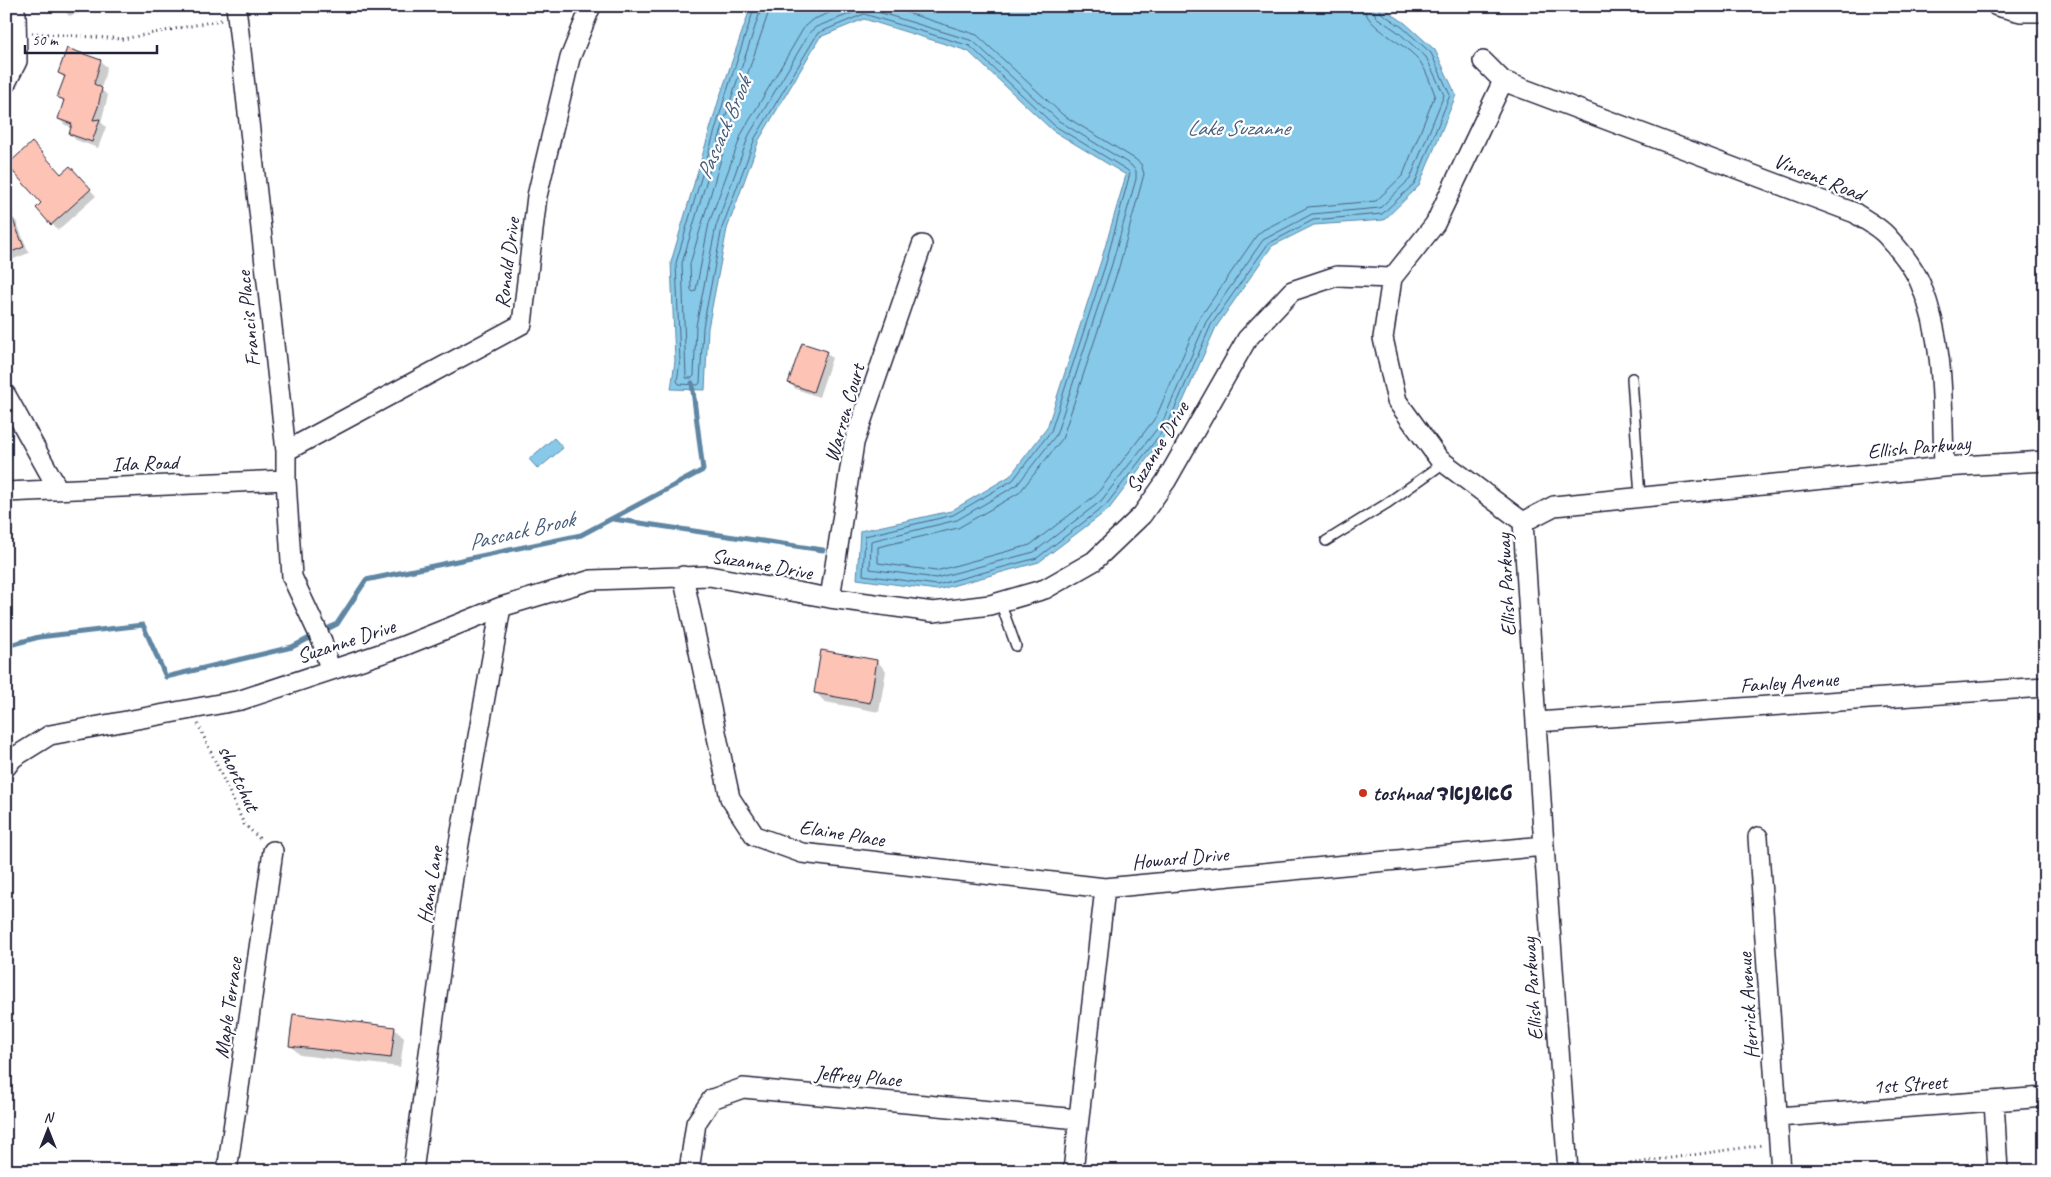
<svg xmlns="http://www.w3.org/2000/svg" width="2051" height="1177" viewBox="0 0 2051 1177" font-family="Caveat,'Playpen Sans Hebrew',sans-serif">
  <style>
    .water { fill: #87c9e8; stroke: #5f86a3 }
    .shadow { fill: #0003 }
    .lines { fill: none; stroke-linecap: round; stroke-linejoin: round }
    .shore { stroke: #4a6580; stroke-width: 1 }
    .stream { stroke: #5f86a3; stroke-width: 5 }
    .building { fill: #fdc3b5; stroke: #22223b }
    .service-casing { stroke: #22223b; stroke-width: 12 }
    .minor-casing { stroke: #22223b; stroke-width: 22 }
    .path { stroke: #22223b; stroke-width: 3; stroke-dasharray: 1 4; stroke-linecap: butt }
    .service { stroke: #fff; stroke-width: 9 }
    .minor { stroke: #fff; stroke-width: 19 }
    .poi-dot { fill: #c8321e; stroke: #fff; stroke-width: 2 }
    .labels { text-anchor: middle; stroke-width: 4.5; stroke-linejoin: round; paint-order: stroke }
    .street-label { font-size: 21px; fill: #22223b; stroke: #fff }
    .poi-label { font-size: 21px; font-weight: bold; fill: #22223b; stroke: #fff; text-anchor: start }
    .water-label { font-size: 22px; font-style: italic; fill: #455c78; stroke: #fff }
  </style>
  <rect width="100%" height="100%" fill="#fff"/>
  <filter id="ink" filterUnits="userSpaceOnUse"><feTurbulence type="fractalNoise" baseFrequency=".02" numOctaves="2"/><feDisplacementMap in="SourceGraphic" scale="10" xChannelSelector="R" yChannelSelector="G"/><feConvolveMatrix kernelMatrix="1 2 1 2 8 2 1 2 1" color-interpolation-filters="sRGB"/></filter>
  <g filter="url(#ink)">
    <path class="water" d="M751 6H1380L1405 23 1435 50 1456 95 1419 186 1384 220 1314 225 1272 246 1216 327 1172 426 1109 509 1039 562 937 590 857 579 860 531 951 511 1010 476 1047 428 1101 261 1126 175 1052 130 968 51 864 19 820 37 759 140 727 229 708 328 705 390 671 389 675 361 671 262 719 99Z
      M554 438 563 448 538 469 529 459Z"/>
    <path class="shadow" d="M61 6H91L92 9 69 16Z
      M100 61 107 67 101 89 108 96 101 122 106 127 98 148 76 140 70 134 72 127 65 125 59 119 65 103 59 97 65 79 59 73Z
      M76 174 96 196 58 230 52 224 43 203 62 175Z
      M6 205 10 215 16 221 29 253 6 262Z
      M826 352 832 358 819 397 796 389 789 383Z
      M877 661 886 671 879 712 825 702 815 692Z
      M394 1028 404 1038 400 1067 300 1055 290 1045Z"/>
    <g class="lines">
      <path class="shore" d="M755 6 724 100 676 263 680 361 677 381 679 384 698 385 700 383 703 327 722 228 755 138 818 33 864 14 970 46 1055 126 1127 170 1130 173 1106 263 1051 431 1013 480 953 515 865 536 863 575 937 585 1037 558 1106 505 1168 424 1211 325 1268 244 1313 220 1382 214 1415 183 1450 95 1431 53 1402 27 1380 12 1378 6
        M762 6 730 102 682 263 686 378H692L694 376 696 326 716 226 749 135 810 32 816 27 865 8 973 41 1059 121 1131 165 1136 171V179L1112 264 1056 435 1017 485 957 520 871 541 870 569 936 578 1034 552 1101 501 1163 421 1206 322 1263 240 1312 214 1380 208 1410 179 1444 95 1426 57 1398 32 1376 17 1372 6
        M769 6 768 14 737 105 690 264 691 290 693 292 696 290 709 223 742 133 805 26 812 20 846 6
        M886 6 977 35 1063 115 1135 159 1141 164 1144 174 1119 267 1062 439 1019 493 958 528 878 547V563L936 571 1030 545 1096 495 1156 417 1199 319 1257 235 1263 230 1308 207 1376 201 1403 175 1435 95C1431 85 1427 72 1421 63 1408 43 1365 29 1364 6"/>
      <path class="stream" d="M613 519 823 550
        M6 646 39 637 143 625 166 677 292 647 337 624 366 580 581 535 703 470 692 383"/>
    </g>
    <path class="building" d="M67 48 101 60 94 84 102 88 98 107 93 120 100 119 92 142 69 134 72 124 58 119 64 100 57 97 65 76 58 73Z
      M32 142 61 174 70 166 91 189 51 225 36 208 41 203 7 165Z
      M6 212 7 214 10 213 24 247 6 254Z
      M802 343 827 351 813 392 788 383Z
      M821 650 877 660 870 703 814 693Z
      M293 1014 395 1027 391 1058 289 1046Z"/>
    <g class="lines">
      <defs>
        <path id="service" d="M1632 378 1640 497
          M1326 541 1386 504 1444 463
          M1000 602 1016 646"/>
        <path id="minor" d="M236 6 286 451V480L292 577 322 641 330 670
          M1997 6 2021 12H2045
          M1483 61 1503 81
          M6 83 17 61 16 15 13 6
          M6 395 58 489
          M286 451 522 324 537 196 570 58 591 6
          M6 492 286 480
          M1523 522 1439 459 1397 401 1383 338 1392 278 1435 224 1503 81 1855 213C1865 220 1878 226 1886 235 1899 249 1914 267 1921 285 1945 342 1942 406 1944 467
          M1523 522 1544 846 1568 1171
          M1523 522 1554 506 1944 467 2045 461
          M683 576 730 798 755 836 802 853 1105 888
          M830 598 854 443 922 245
          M1537 722 2045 687
          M6 767 13 758 50 735 241 700 401 647 501 607 591 580 709 576 830 598 933 612 990 605 1045 589 1094 561 1142 515 1166 481 1247 339 1292 291 1337 276 1392 278
          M1758 837 1781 1171
          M1994 1101 1998 1171
          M1778 1117 2045 1097
          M227 1171 273 851
          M413 1171 453 877 501 607
          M689 1171 696 1123 712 1099 743 1088 1078 1119
          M1073 1171 1105 888 1544 846"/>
      </defs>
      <use href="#service" class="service-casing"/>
      <use href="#minor" class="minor-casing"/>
      <path class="path" d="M32 33 123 39 221 20
        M198 724 244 824 261 840
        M1586 1170 1763 1145"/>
      <use href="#service" class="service"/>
      <use href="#minor" class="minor"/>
    </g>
  </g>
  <circle class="poi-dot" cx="1363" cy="793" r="5"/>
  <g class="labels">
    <g class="street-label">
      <text transform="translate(1819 177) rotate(22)" y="7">Vincent Road</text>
      <text transform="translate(507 263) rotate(-83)" y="7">Ronald Drive</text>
      <text transform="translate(248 319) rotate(-96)" y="7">Francis Place</text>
      <text transform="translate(844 413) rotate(-74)" y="7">Warren Court</text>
      <text transform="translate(1157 447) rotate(-59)" y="7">Suzanne Drive</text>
      <text transform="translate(1919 447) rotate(-5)" y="7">Ellish Parkway</text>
      <text transform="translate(145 463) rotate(-2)" y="7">Ida Road</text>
      <text transform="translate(762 564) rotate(10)" y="7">Suzanne Drive</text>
      <text transform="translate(1506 585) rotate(-93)" y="7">Ellish Parkway</text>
      <text transform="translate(346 641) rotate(-18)" y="7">Suzanne Drive</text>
      <text transform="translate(1789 682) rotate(-4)" y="7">Fanley Avenue</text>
      <text transform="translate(239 778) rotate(65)" y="7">shortchut</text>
      <text transform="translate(842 833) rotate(9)" y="7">Elaine Place</text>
      <text transform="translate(1180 858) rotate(-5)" y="7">Howard Drive</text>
      <text transform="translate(430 885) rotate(-81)" y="7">Hana Lane</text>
      <text transform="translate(1532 989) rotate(-94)" y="7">Ellish Parkway</text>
      <text transform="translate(1748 1006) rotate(-94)" y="7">Herrick Avenue</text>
      <text transform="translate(228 1008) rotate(-82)" y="7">Maple Terrace</text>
      <text transform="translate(858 1076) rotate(5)" y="7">Jeffrey Place</text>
      <text transform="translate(1910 1084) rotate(-4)" y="7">1st Street</text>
    </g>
    <g class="poi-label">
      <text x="1373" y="800">toshnad טאשנאד</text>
    </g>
    <g class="water-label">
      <text x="1238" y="135">Lake Suzanne</text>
      <text transform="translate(723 128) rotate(-67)" y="8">Pascack Brook</text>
      <text transform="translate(521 530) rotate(-13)" y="8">Pascack Brook</text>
    </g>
  </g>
  <rect width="2051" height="1177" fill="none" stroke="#fff" stroke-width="25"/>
  <rect x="12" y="12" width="2026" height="1152" fill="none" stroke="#22223b" stroke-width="2" filter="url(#ink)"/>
  <g transform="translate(48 1130)" stroke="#ffffff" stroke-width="4" paint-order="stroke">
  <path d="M0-4L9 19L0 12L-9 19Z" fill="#22223b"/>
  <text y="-8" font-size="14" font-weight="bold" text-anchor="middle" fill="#22223b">N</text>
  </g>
  <path d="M25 45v8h132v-8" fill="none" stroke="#22223b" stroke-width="2.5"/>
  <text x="32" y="45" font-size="15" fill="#22223b" stroke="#ffffff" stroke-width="4" paint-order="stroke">50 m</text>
</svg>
